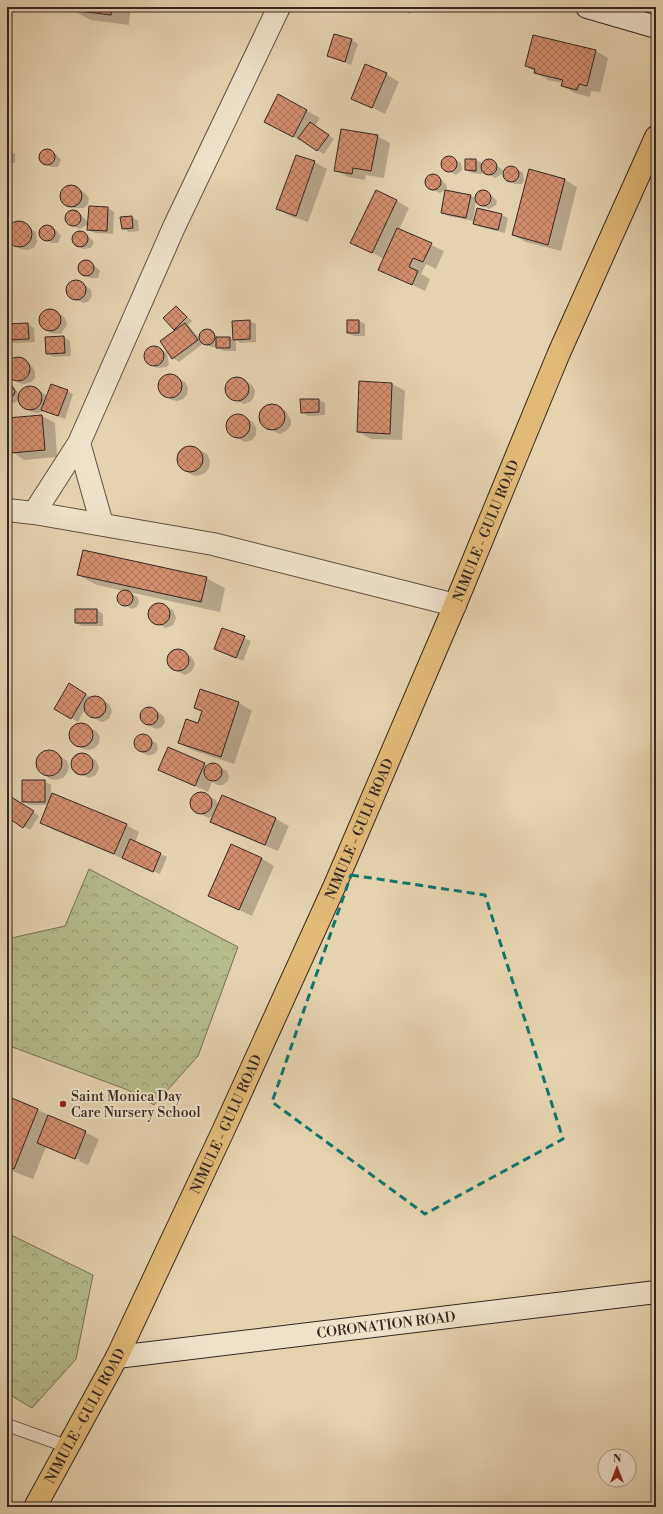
<svg xmlns="http://www.w3.org/2000/svg" width="663" height="1514" viewBox="0 0 663 1514" font-family="'Libre Bodoni',serif">
  <style>
    .forest { fill: url(#forest-crowns); stroke: #747256 }
    .shadow { fill: #0003; fill-rule: evenodd }
    .building { fill: url(#building-cross-hatch); stroke: #332722 }
    .lines { fill: none; stroke-linecap: round; stroke-linejoin: round }
    .lane-casing { stroke: #605245; stroke-width: 14 }
    .street-casing { stroke: #605245; stroke-width: 24 }
    .secondary-casing { stroke: #332722; stroke-width: 24 }
    .primary-casing { stroke: #332722; stroke-width: 24 }
    .lane { stroke: #eee2cb; stroke-width: 12 }
    .street { stroke: #eee2cb; stroke-width: 22 }
    .secondary { stroke: #eee2cb; stroke-width: 22 }
    .primary { stroke: #e2ba78; stroke-width: 22 }
    .marked { fill: none; stroke: #0f766e; stroke-width: 3; stroke-dasharray: 8 5; stroke-linejoin: round }
    .poi-dot { fill: #8f2418; stroke: #eee2cb; stroke-width: 1.5 }
    .labels { text-anchor: middle; stroke-width: 4; stroke-linejoin: round; paint-order: stroke }
    .street-label { font-size: 14px; fill: #332722; stroke: #eee2cb }
    .poi-label { font-size: 14px; fill: #332722; stroke: #eee2cb; text-anchor: start }
  </style>
  <defs>
    <pattern id="forest-crowns" width="20" height="18" patternUnits="userSpaceOnUse"><rect width="20" height="18" fill="#b5bc8a"/><path d="M2 6a3 3 0 1 1 6 0M12 15a3 3 0 1 1 6 0" fill="none" stroke="#949970"/></pattern>
    <pattern id="building-cross-hatch" width="8" height="8" patternUnits="userSpaceOnUse"><rect width="8" height="8" fill="#d38e6d"/><path d="M0 0l8 8M0 8l8-8" fill="none" stroke="#ac7459"/></pattern>
  </defs>
  <rect width="100%" height="100%" fill="#e5d3af"/>
  <filter id="stains"><feTurbulence type="fractalNoise" baseFrequency=".005" numOctaves="4"/><feColorMatrix values="0 0 0 0 .2 0 0 0 0 .09 0 0 0 0 .02 0 0 0 .5 -.17"/></filter>
  <radialGradient id="worn" r=".72"><stop offset=".6" stop-color="#630" stop-opacity="0"/><stop offset="1" stop-color="#630" stop-opacity=".3"/></radialGradient>
  <path class="forest" d="M89 869 238 947 198 1056 154 1105 128 1090 7 1045V939L65 926Z
    M7 1233 93 1275 76 1359 32 1408 7 1393Z"/>
  <path class="shadow" d="M72 7H131L129 25 91 20 72 10Z
    M399 7H416L409 14Z
    M352 40 358 44 351 65 328 56Z
    M596 51 608 58 600 92 591 91 590 97 575 93 562 86 563 83 548 80 526 66Z
    M386 74 399 82 385 114 352 98Z
    M279 96 320 118 315 126 334 139 324 154 278 128Z
    M377 136 390 143 384 178 366 175 365 180 348 177 335 170Z
    M46 150 56 154 61 160 58 167H51L45 163 41 158V155Z
    M7 151 15 154V163H7Z
    M451 157 461 163 462 170 456 175 443 168 444 159Z
    M476 160 483 164 487 161H490L503 170 502 174 495 178 482 170V174L472 173 466 170Z
    M314 162 327 169 308 222 290 216 277 209Z
    M513 167 523 173 524 181 522 184H514L504 175 506 169Z
    M432 176 442 180 447 186V189L440 193 431 189 427 183V180Z
    M565 180 577 187 561 251 526 242 513 235Z
    M69 186H74L85 193 89 198 88 204 84 208H74L67 204 61 197 62 192Z
    M481 191 491 195 497 201 496 205 489 209 476 202 473 221 448 216 442 212 471 196 477 199 476 195Z
    M397 201 409 208 399 230 444 251 436 269 426 264 421 274 430 279 425 291 379 269 384 259 352 242Z
    M89 207 108 208 114 212 113 234 95 233 88 230Z
    M71 212 82 216 87 221V225L80 229 70 225 67 219V216Z
    M502 215 508 218 505 233 481 227 474 223Z
    M132 217 138 221 139 231 129 232 123 228Z
    M20 222 36 232 37 242 34 248 27 250 21 249 8 241 7 230 9 226Z
    M46 226 56 230 61 236 58 243H51L41 234V230Z
    M78 232 88 236 94 242 91 248 83 249 74 243 73 236Z
    M85 261 94 265 100 271 98 278H90L83 274 79 269 80 266Z
    M75 281 88 287 91 290 92 296 89 301 84 303 78 301 68 294 67 288 70 283Z
    M176 307 192 321 188 325 200 339V334L205 330H209L219 338H230L234 340 250 321 256 324V342L240 343 236 340V351H224L217 347H211L204 343 179 362 173 358 177 330 175 329Z
    M51 310 63 316 66 320 67 325 61 334 51 333 41 324 42 314Z
    M348 321H359L365 324V336H354L348 333Z
    M27 324 34 328 35 342 12 343 7 340V325Z
    M64 337 70 341 71 356 53 357 47 353Z
    M152 347H156L167 353 169 364 166 367 157 368 150 364 145 357 146 352Z
    M15 359H20L32 366 35 371V378L31 382 24 384 19 383 9 376 8 365Z
    M167 376H173L185 382 188 388 187 395 183 399 177 401 172 400 161 392 160 382Z
    M234 378H240L252 385 255 391 254 397 250 402 244 404 239 402 228 395 227 385Z
    M360 382 392 384 405 391 402 440 371 439 358 432Z
    M7 385 15 389 20 394 27 387H33L45 394 47 397 67 391 73 394 65 419 45 411 37 413 32 412 25 408 19 400 14 403 10 402 7 400Z
    M301 400H319L325 403V415L308 416 302 412Z
    M273 405 286 411 291 420V425L287 430 280 434 267 428 261 424 260 419 262 409Z
    M235 415H241L253 422 256 428V435L252 440 245 442 228 433 226 428 230 418Z
    M42 416 55 423 57 457 24 460 14 453H7V419Z
    M187 447H194L207 454 210 461 209 468 205 473 197 476 192 475 180 467 178 462 179 455Z
    M78 575 206 578 225 588 220 612 129 592 137 597 139 602 137 607 132 609 120 603 118 598 120 593 124 591 97 585Z
    M159 603 173 610 176 618 173 625 166 628 152 621 148 614 151 606Z
    M97 610 103 614V626H82L76 623Z
    M223 629 251 641 243 661 215 649Z
    M177 650 192 657 195 664 192 671 185 675 170 668 167 661 170 653Z
    M69 685 92 698 94 697 109 704 112 711 109 719 102 722 87 715 85 709 78 722 55 708Z
    M201 691 239 703 252 711 234 764 192 750 179 743 198 724 203 712 195 708Z
    M148 707 160 713 164 717 165 722 162 727 157 729 152 727 141 720V714L143 710Z
    M79 723 85 724 97 732 100 737 99 743 95 748 90 750 83 749 72 742 70 736V730L74 726Z
    M141 736H146L157 744 158 749 156 753 151 755H146L136 747 135 742 137 738Z
    M48 751 55 752 67 761 69 767 67 773 63 778 56 780 50 779 38 770 36 764 38 757 42 753Z
    M82 754 96 760 99 768 96 775 89 778 74 771 71 764 74 757Z
    M204 764 208 766 215 764 227 771 229 776 228 781 223 785H218L212 782 208 792 160 770Z
    M44 781 51 785V799L126 825 139 832 135 843 167 857 160 874 54 830 41 822 48 805H29L23 801Z
    M201 793 216 800 218 806 222 797 276 819 289 826 278 851 224 829 211 822 214 815 209 818 194 811 191 803 194 796Z
    M8 797 39 816 30 830 7 816Z
    M261 858 274 866 252 916 209 896Z
    M7 1097 38 1110 99 1139 88 1165 46 1147 33 1179 7 1169ZM50 1147 80 1160V1161L50 1149Z
    M7 1461 10 1463 7 1469Z"/>
  <path class="building" d="M71 7H112L111 15 71 10Z
    M398 7H406L402 11Z
    M334 34 352 39 345 62 327 56Z
    M533 35 596 50 587 86 579 84 577 90 561 86 563 80 534 73 535 69 525 66Z
    M365 64 387 73 372 108 351 99Z
    M278 94 307 110 293 137 264 122Z
    M310 122 329 135 317 151 298 138Z
    M341 129 378 135 371 171 353 168 352 174 334 171Z
    M39 157a8 8 0 1 1 16 0a8 8 0 1 1-16 0Z
    M7 150H9V160H7Z
    M296 155 315 161 296 216 276 209Z
    M441 164a8 8 0 1 1 16 0a8 8 0 1 1-16 0Z
    M465 159H476V171L465 170Z
    M481 167a8 8 0 1 1 16 0a8 8 0 1 1-16 0Z
    M503 174a8 8 0 1 1 16 0a8 8 0 1 1-16 0Z
    M529 169 565 179 548 245 512 235Z
    M425 182a8 8 0 1 1 16 0a8 8 0 1 1-16 0Z
    M60 196a11 11 0 1 1 22 0a11 11 0 1 1-22 0Z
    M376 190 397 200 372 253 350 243Z
    M445 190 471 195 466 218 441 213Z
    M475 198a8 8 0 1 1 16 0a8 8 0 1 1-16 0Z
    M89 206 108 207 107 231 87 230Z
    M477 208 502 214 498 230 473 224Z
    M65 218a8 8 0 1 1 16 0a8 8 0 1 1-16 0Z
    M132 216 133 228 122 229 120 217Z
    M6 234a13 13 0 1 1 26 0a13 13 0 1 1-26 0Z
    M39 233a8 8 0 1 1 16 0a8 8 0 1 1-16 0Z
    M397 228 432 243 423 262 413 258 409 267 418 271 412 285 378 270Z
    M72 239a8 8 0 1 1 16 0a8 8 0 1 1-16 0Z
    M78 268a8 8 0 1 1 16 0a8 8 0 1 1-16 0Z
    M66 290a10 10 0 1 1 20 0a10 10 0 1 1-20 0Z
    M176 306 187 317 174 330 163 318Z
    M39 320a11 11 0 1 1 22 0a11 11 0 1 1-22 0Z
    M250 320V339L233 340 232 321Z
    M347 320H359V333H347Z
    M28 323 29 339 7 340V324Z
    M185 323 198 340 172 359 160 341Z
    M199 337a8 8 0 1 1 16 0a8 8 0 1 1-16 0Z
    M64 336 65 353 46 354 45 337Z
    M216 337H230V348H216Z
    M144 356a10 10 0 1 1 20 0a10 10 0 1 1-20 0Z
    M6 369a12 12 0 1 1 24 0a12 12 0 1 1-24 0Z
    M158 386a12 12 0 1 1 24 0a12 12 0 1 1-24 0Z
    M225 389a12 12 0 1 1 24 0a12 12 0 1 1-24 0Z
    M359 381 392 383 390 434 357 432Z
    M7 384 13 387 15 391 14 395 7 400Z
    M51 384 68 390 58 416 41 410Z
    M18 398a12 12 0 1 1 24 0a12 12 0 1 1-24 0Z
    M300 399H319V412L301 413Z
    M259 417a13 13 0 1 1 26 0a13 13 0 1 1-26 0Z
    M226 426a12 12 0 1 1 24 0a12 12 0 1 1-24 0Z
    M42 415 45 450 11 453 10 446H7V418Z
    M177 459a13 13 0 1 1 26 0a13 13 0 1 1-26 0Z
    M83 550 207 577 201 602 77 575Z
    M117 598a8 8 0 1 1 16 0a8 8 0 1 1-16 0Z
    M148 614a11 11 0 1 1 22 0a11 11 0 1 1-22 0Z
    M75 609H97V623H75Z
    M222 628 245 636 236 658 214 649Z
    M167 660a11 11 0 1 1 22 0a11 11 0 1 1-22 0Z
    M69 683 86 694 71 719 54 709Z
    M200 689 239 702 221 757 178 743 186 719 198 723 202 711 194 708Z
    M84 707a11 11 0 1 1 22 0a11 11 0 1 1-22 0Z
    M140 716a9 9 0 1 1 18 0a9 9 0 1 1-18 0Z
    M69 735a12 12 0 1 1 24 0a12 12 0 1 1-24 0Z
    M134 743a9 9 0 1 1 18 0a9 9 0 1 1-18 0Z
    M168 747 205 763 195 786 158 770Z
    M36 763a13 13 0 1 1 26 0a13 13 0 1 1-26 0Z
    M71 764a11 11 0 1 1 22 0a11 11 0 1 1-22 0Z
    M204 772a9 9 0 1 1 18 0a9 9 0 1 1-18 0Z
    M22 780H45V802H22Z
    M190 803a11 11 0 1 1 22 0a11 11 0 1 1-22 0Z
    M52 793 127 824 114 854 40 823Z
    M8 795 34 811 23 828 7 817Z
    M222 795 276 818 265 845 210 822Z
    M130 839 161 853 153 872 122 858Z
    M231 844 262 858 239 910 208 896Z
    M7 1096 38 1109 14 1169 7 1166Z
    M48 1115 86 1131 75 1159 37 1143Z"/>
  <g class="lines">
    <defs>
      <path id="lane" d="M7 1425 69 1447"/>
      <path id="street" d="M79 443 102 524
        M7 510 34 513 213 544 455 605
        M34 513 79 443 174 227 279 7"/>
      <g id="secondary">
        <path d="M587 7 656 27"/>
        <path id="s1" d="M117 1357 656 1292"/>
      </g>
      <g id="primary">
        <path id="s2" d="M35 1507 117 1357 224 1129 335 885 455 605 559 353 656 137"/>
      </g>
    </defs>
    <use href="#lane" class="lane-casing"/>
    <use href="#street" class="street-casing"/>
    <use href="#secondary" class="secondary-casing"/>
    <use href="#primary" class="primary-casing"/>
    <use href="#lane" class="lane"/>
    <use href="#street" class="street"/>
    <use href="#secondary" class="secondary"/>
    <use href="#primary" class="primary"/>
  </g>
  <path class="marked" d="M351 875 485 895 563 1139 425 1214 272 1102Z"/>
  <circle class="poi-dot" cx="63" cy="1104" r="4"/>
  <g class="labels">
    <g class="street-label">
      <text dy="5" stroke="none"><textPath href="#s2" startOffset="1076">NIMULE - GULU ROAD</textPath></text>
      <text dy="5" stroke="none"><textPath href="#s2" startOffset="752">NIMULE - GULU ROAD</textPath></text>
      <text dy="5" stroke="none"><textPath href="#s2" startOffset="428">NIMULE - GULU ROAD</textPath></text>
      <text dy="5" stroke="none"><textPath href="#s1" startOffset="271">CORONATION ROAD</textPath></text>
      <text dy="5" stroke="none"><textPath href="#s2" startOffset="104">NIMULE - GULU ROAD</textPath></text>
    </g>
    <g class="poi-label">
      <text x="71" y="1101">Saint Monica Day<tspan x="71" dy="16">Care Nursery School</tspan></text>
    </g>
  </g>
  <rect width="663" height="1514" fill="none" stroke="#e5d3af" stroke-width="24"/>
  <rect x="8" y="8" width="647" height="1498" fill="none" stroke="#332722" stroke-width="2"/>
  <rect x="12" y="12" width="639" height="1490" fill="none" stroke="#332722"/>
  <g transform="translate(617 1468)"><circle r="19" fill="#eee2cb" stroke="#a39787"/>
  <path d="M0-3L7 15L0 10L-7 15Z" fill="#8f2418"/>
  <text y="-6" font-size="11" font-weight="bold" text-anchor="middle" fill="#332722">N</text>
  </g>
  <rect width="100%" height="100%" filter="url(#stains)"/>
  <rect width="100%" height="100%" fill="url(#worn)"/>
</svg>
